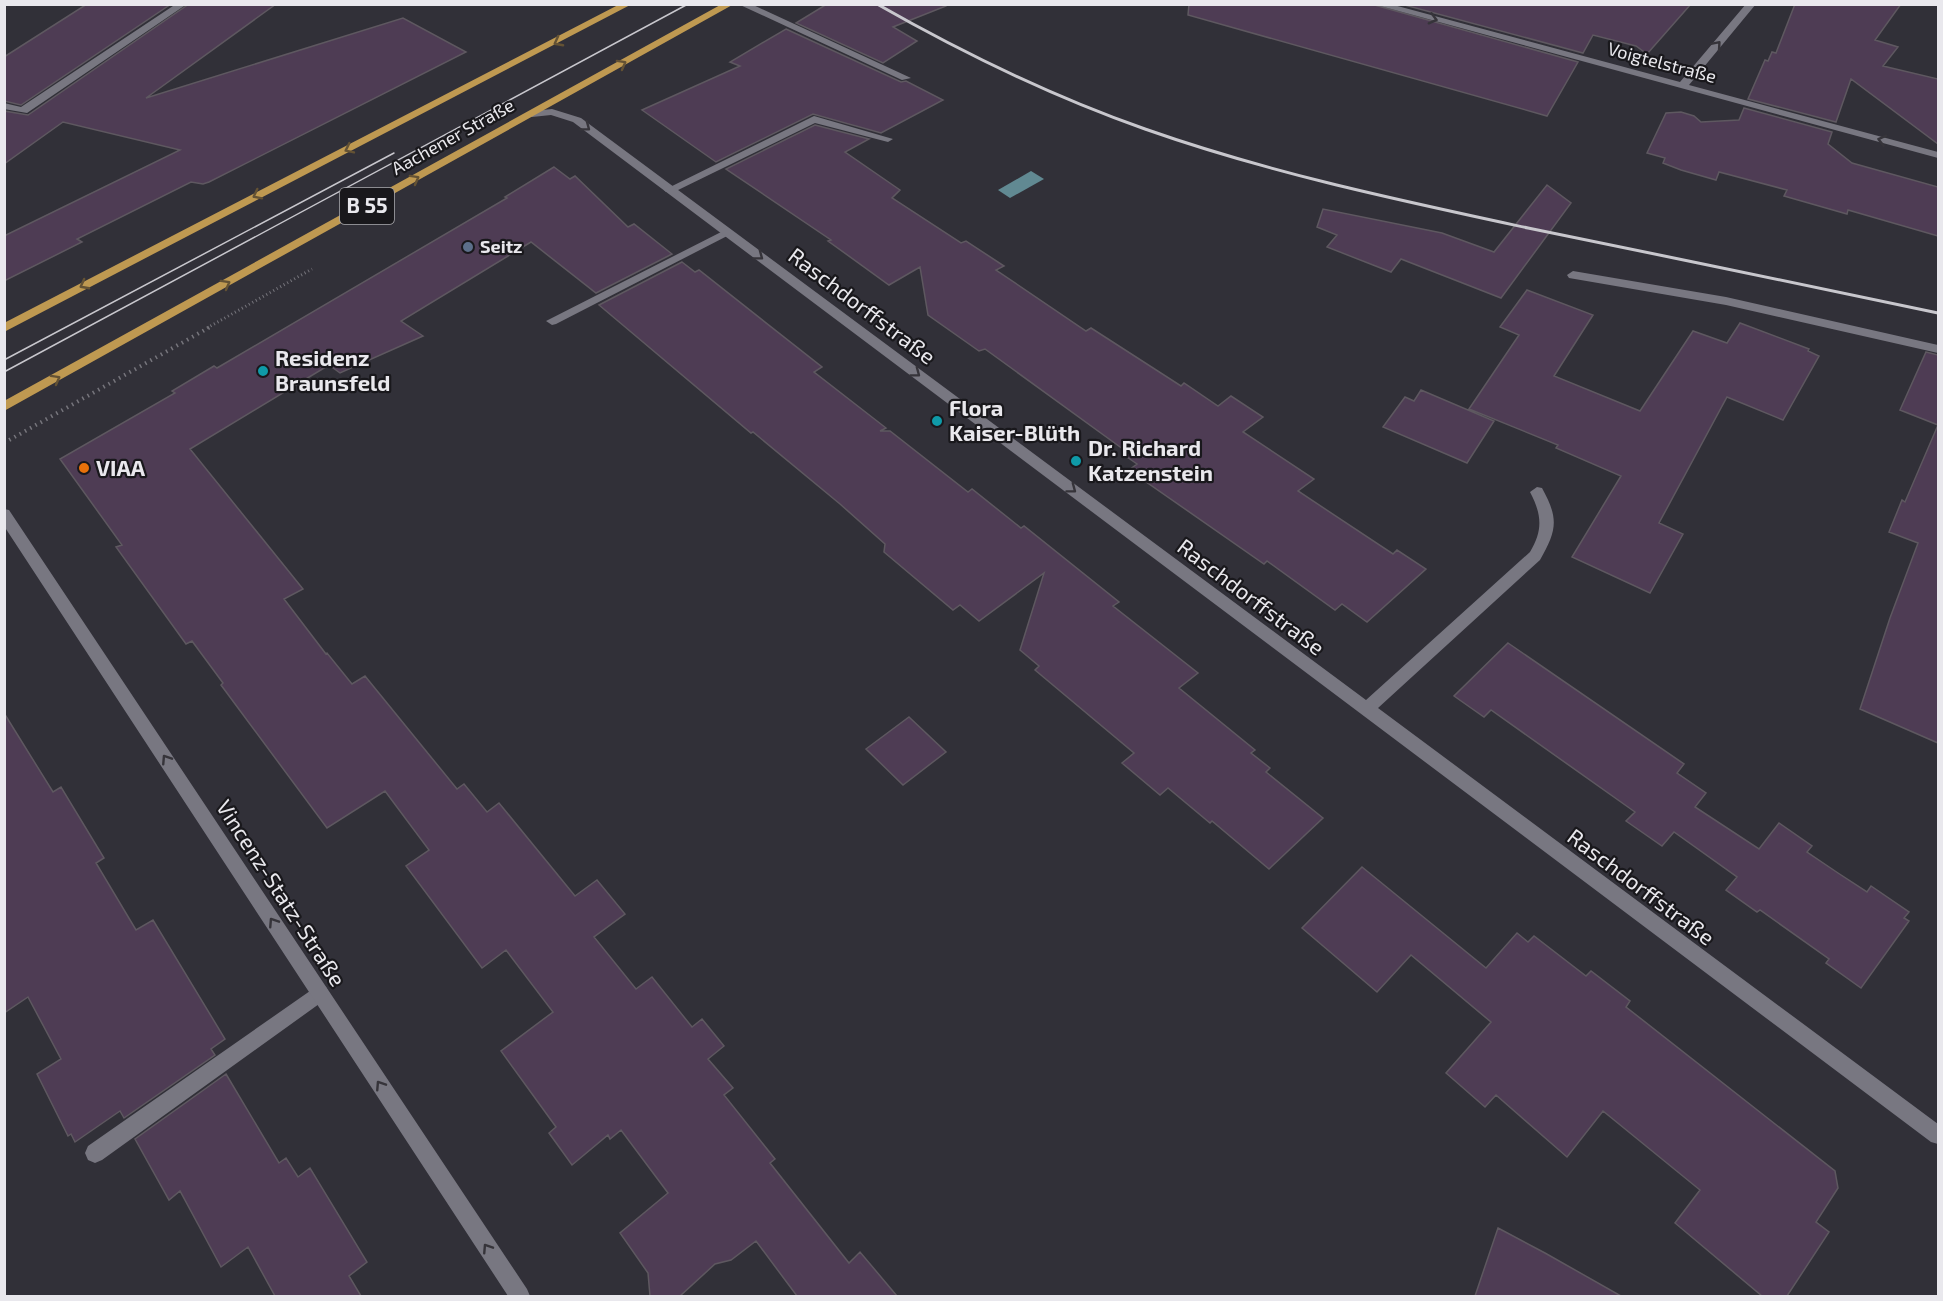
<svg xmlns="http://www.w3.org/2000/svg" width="1943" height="1301" viewBox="0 0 1943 1301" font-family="'Exo 2',sans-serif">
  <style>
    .water { fill: #618992 }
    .building { fill: #4e3c54; stroke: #5e5860; stroke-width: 1.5 }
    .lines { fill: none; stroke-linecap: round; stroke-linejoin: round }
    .path-far1 { stroke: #76757c; stroke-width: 3; stroke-dasharray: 1 3; stroke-linecap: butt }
    .path { stroke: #76757c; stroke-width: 4; stroke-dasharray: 1.5 4.5; stroke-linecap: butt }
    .service { fill: #787781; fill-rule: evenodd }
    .minor { fill: #787781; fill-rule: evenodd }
    .primary { fill: #bf9951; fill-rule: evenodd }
    .tram { stroke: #c8c7cd; stroke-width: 1.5 }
    .rail { stroke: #c8c7cd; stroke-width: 3 }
    .oneway { stroke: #36343a }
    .oneway2 { stroke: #645234 }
    .service-dot { fill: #5c6f8a; stroke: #19181c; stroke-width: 2 }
    .culture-dot { fill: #0f9aa8; stroke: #19181c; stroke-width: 2 }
    .food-dot { fill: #e8710a; stroke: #19181c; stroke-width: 2 }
    .labels { text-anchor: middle; stroke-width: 4.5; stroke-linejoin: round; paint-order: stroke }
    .far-street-label { font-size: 18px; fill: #e9e8ed; stroke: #19181c }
    .far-poi-label { font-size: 18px; font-weight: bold; fill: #e9e8ed; stroke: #19181c; text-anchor: start }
    .shield { fill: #19181c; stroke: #abaaae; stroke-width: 1.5 }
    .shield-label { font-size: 21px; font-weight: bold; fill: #e9e8ed }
    .street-label { font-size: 22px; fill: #e9e8ed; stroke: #19181c }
    .poi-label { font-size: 22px; font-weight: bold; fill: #e9e8ed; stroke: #19181c; text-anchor: start }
  </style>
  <rect width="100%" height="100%" fill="#313038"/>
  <path class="water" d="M1031 171 1044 179 1010 198 998 190Z"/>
  <path class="building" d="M87 4H171L21 105 4 101V57Z
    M189 4H276L146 98 403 18 466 52 209 182 203 184 191 182 77 239 82 242 4 281V236L180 150 63 122 4 164V111L28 115Z
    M827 4H946V6L893 27 917 41 883 63 796 23Z
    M1189 4H1371L1578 62 1547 116 1188 15Z
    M1401 4H1691L1647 54 1636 46 1593 35 1583 53Z
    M1795 4H1901L1875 40 1898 47 1883 66 1938 79V144L1851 79 1836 122 1748 99 1765 60 1768 61 1772 52 1776 53Z
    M786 29 901 82 906 81 943 100 881 133 813 114 716 162 642 110 740 66 730 62Z
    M1744 108 1832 132 1828 144 1852 163 1938 187V236L1848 210 1847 214 1784 196 1787 190 1719 172 1716 180 1681 170 1663 163 1665 158 1647 153 1666 113 1681 112 1694 116 1701 122 1739 120Z
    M815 125 869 139 845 152 900 190 892 198 961 243 966 241 1004 266 996 270 1086 331 1091 328 1181 386 1184 383 1218 406 1231 396 1263 417 1243 432 1314 479 1298 491 1393 554 1397 550 1426 569 1367 622 1342 604 1335 610 1267 561 1264 564 1129 470 1137 464 1124 455 1127 452 985 349 979 351 928 315 920 267 889 285 828 241 831 240 726 169Z
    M554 167 570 179 575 176 628 227 634 224 672 254 596 293 531 242 401 321 423 336 340 373 329 365 190 449 303 589 284 599 326 654 327 653 352 684 365 676 457 789 464 784 487 812 499 803 575 896 597 880 625 914 594 937 636 989 652 977 692 1027 702 1019 724 1046 708 1059 733 1088 724 1095 775 1159 770 1163 849 1263 860 1252 897 1296H797L756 1241 731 1260 715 1264 680 1296H650L648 1273 620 1233 668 1193 621 1130 610 1139 608 1135 572 1165 549 1133 556 1127 501 1051 553 1012 506 950 482 968 406 866 429 850 385 791 327 828 221 685 223 683 192 641 186 644 116 547 122 545 60 459 175 393 172 391 214 366 217 368 507 198 505 197Z
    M1547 185 1571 203 1501 298 1401 259 1391 272 1327 247 1337 235 1317 227 1323 209 1442 233 1494 252Z
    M682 262 695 272 699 270 822 367 814 372 886 428 880 431H890L968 492 972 489 1021 528 1024 526 1119 602 1113 606 1198 673 1179 688 1255 750 1251 753 1270 768 1266 772 1323 818 1269 869 1212 821 1210 823 1168 788 1160 795 1122 763 1134 753 1035 670 1039 666 1020 650 1044 573 979 621 960 605 953 610 884 552 885 544 840 504 753 432 751 433 599 305Z
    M1527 290 1593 315 1554 376 1640 411 1693 331 1727 343 1740 323 1809 349 1808 351 1819 356 1783 420 1727 397 1659 523 1683 534 1650 593 1572 557 1621 476 1556 448 1558 445 1469 409 1519 335 1500 327Z
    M1926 352 1938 355V743L1860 709 1890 618 1918 543 1889 532 1902 500 1905 502 1938 425 1900 410Z
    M1421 390 1494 421 1467 463 1383 427 1405 397 1414 401Z
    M1508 643 1684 764 1677 773 1706 793 1695 807 1759 849 1779 823 1812 846 1807 852 1838 873 1867 892 1871 886 1909 912 1904 918 1909 921 1861 988 1826 963 1829 959 1760 910 1757 912 1726 890 1737 877 1674 832 1662 846 1626 821 1635 812 1491 710 1484 717 1454 696Z
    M4 713 53 792 61 787 104 858 96 863 136 930 153 920 225 1039 211 1049 215 1055 124 1118 120 1111 75 1142 71 1134 68 1136 37 1074 61 1059 28 997 4 1013Z
    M909 717 946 752 903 785 866 749Z
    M1362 867 1486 968 1517 933 1528 942 1534 936 1586 976 1591 971 1630 1001 1626 1007 1835 1171 1838 1188 1816 1222 1829 1232 1787 1296H1762L1675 1223 1700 1190 1603 1111 1567 1157 1496 1095 1485 1107 1446 1073 1491 1022 1411 955 1377 992 1302 928Z
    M226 1074 279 1163 286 1158 298 1177 310 1168 367 1262 349 1276 361 1296H275L248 1247 221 1267 180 1191 169 1200 135 1139Z
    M1498 1228 1545 1253 1621 1296H1475Z"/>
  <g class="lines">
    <path class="path-far1" d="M207 328 312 269"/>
    <path class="path" d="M4 443 210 327"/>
    <path class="service" d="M738 4H751L911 78 902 80Z
      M814 116 893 139 888 142 815 123 674 192H666L664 190Z
      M727 229 733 232 731 234 556 324 552 325 546 321Z
      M1573 271 1726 297 1938 345V353L1726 305 1569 278 1567 275Z
      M320 984 326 987 329 993 326 999 102 1160 95 1163 88 1160 85 1153 88 1146Z"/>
    <path class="minor" d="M176 4H187L27 113 4 109V103L21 107Z
      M1373 4H1390L1680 82 1746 4H1756L1689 85 1938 152V158Z
      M552 109 581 118 1366 700 1530 552C1543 530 1542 515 1530 492L1537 487 1542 488C1559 519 1557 530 1540 560L1378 708 1938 1124V1144L1931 1142 573 122 551 115 532 117 527 114 532 111Z
      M4 509 9 510 527 1289 530 1296H508L4 526Z"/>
    <path class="primary" d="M620 4H632L4 332V323Z
      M722 4H734L4 411V401Z"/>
    <path class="tram" d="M4 360 394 153
      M4 372 688 4"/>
    <path class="rail" d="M877 4C963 53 1051 96 1145 129 1270 173 1398 200 1528 228 1665 256 1801 284 1938 313"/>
  </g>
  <defs><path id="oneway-chevron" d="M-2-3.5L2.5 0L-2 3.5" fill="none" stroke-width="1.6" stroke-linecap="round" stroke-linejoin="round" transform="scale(1.5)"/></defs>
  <g class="oneway">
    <use href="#oneway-chevron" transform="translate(1433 19) rotate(15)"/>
    <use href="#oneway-chevron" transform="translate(1717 45) rotate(-49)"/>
    <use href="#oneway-chevron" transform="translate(586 127) rotate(37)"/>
    <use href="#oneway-chevron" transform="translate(1882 140) rotate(-165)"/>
    <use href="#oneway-chevron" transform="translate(759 256) rotate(37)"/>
    <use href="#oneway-chevron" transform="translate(916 373) rotate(37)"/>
    <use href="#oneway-chevron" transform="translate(1072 489) rotate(37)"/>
    <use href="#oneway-chevron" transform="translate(166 759) rotate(-123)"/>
    <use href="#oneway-chevron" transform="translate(273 922) rotate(-123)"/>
    <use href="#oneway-chevron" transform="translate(380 1085) rotate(-123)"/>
    <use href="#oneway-chevron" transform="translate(487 1248) rotate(-123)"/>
  </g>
  <g class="oneway2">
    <use href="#oneway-chevron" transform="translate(558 42) rotate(152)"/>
    <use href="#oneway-chevron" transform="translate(622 64) rotate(-29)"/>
    <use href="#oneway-chevron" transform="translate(349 149) rotate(154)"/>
    <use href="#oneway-chevron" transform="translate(415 179) rotate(-29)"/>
    <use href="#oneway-chevron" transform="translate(257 195) rotate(153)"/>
    <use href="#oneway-chevron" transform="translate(226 284) rotate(-29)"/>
    <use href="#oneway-chevron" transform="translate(84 285) rotate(152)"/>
    <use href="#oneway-chevron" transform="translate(56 379) rotate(-29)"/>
  </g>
  <circle class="service-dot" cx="468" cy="247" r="6"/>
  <g class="culture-dot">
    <circle cx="263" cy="371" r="6"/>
    <circle cx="937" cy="421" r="6"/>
    <circle cx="1076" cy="461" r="6"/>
  </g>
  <circle class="food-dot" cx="84" cy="468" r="6"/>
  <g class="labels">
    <g class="far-street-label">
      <text transform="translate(1662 63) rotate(15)" y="6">Voigtelstraße</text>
      <text transform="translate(453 137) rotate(-29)" y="6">Aachener Straße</text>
    </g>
    <g class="far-poi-label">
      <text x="480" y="253">Seitz</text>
    </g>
    <rect class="shield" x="340" y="188" width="54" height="36" rx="4.5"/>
    <g class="shield-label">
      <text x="367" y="213">B 55</text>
    </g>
    <g class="street-label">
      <text transform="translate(862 306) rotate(37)" y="8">Raschdorffstraße</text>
      <text transform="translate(1251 597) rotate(37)" y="8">Raschdorffstraße</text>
      <text transform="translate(1641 887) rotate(37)" y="8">Raschdorffstraße</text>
      <text transform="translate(281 893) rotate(57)" y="8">Vincenz-Statz-Straße</text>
    </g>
    <g class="poi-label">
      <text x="275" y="366">Residenz<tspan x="275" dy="25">Braunsfeld</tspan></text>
      <text x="949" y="416">Flora<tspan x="949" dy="25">Kaiser-Blüth</tspan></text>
      <text x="1088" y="456">Dr. Richard<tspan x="1088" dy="25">Katzenstein</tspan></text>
      <text x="96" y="476">VIAA</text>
    </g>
  </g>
  <rect width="1943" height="1301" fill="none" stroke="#e9e8ed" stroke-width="12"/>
</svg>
